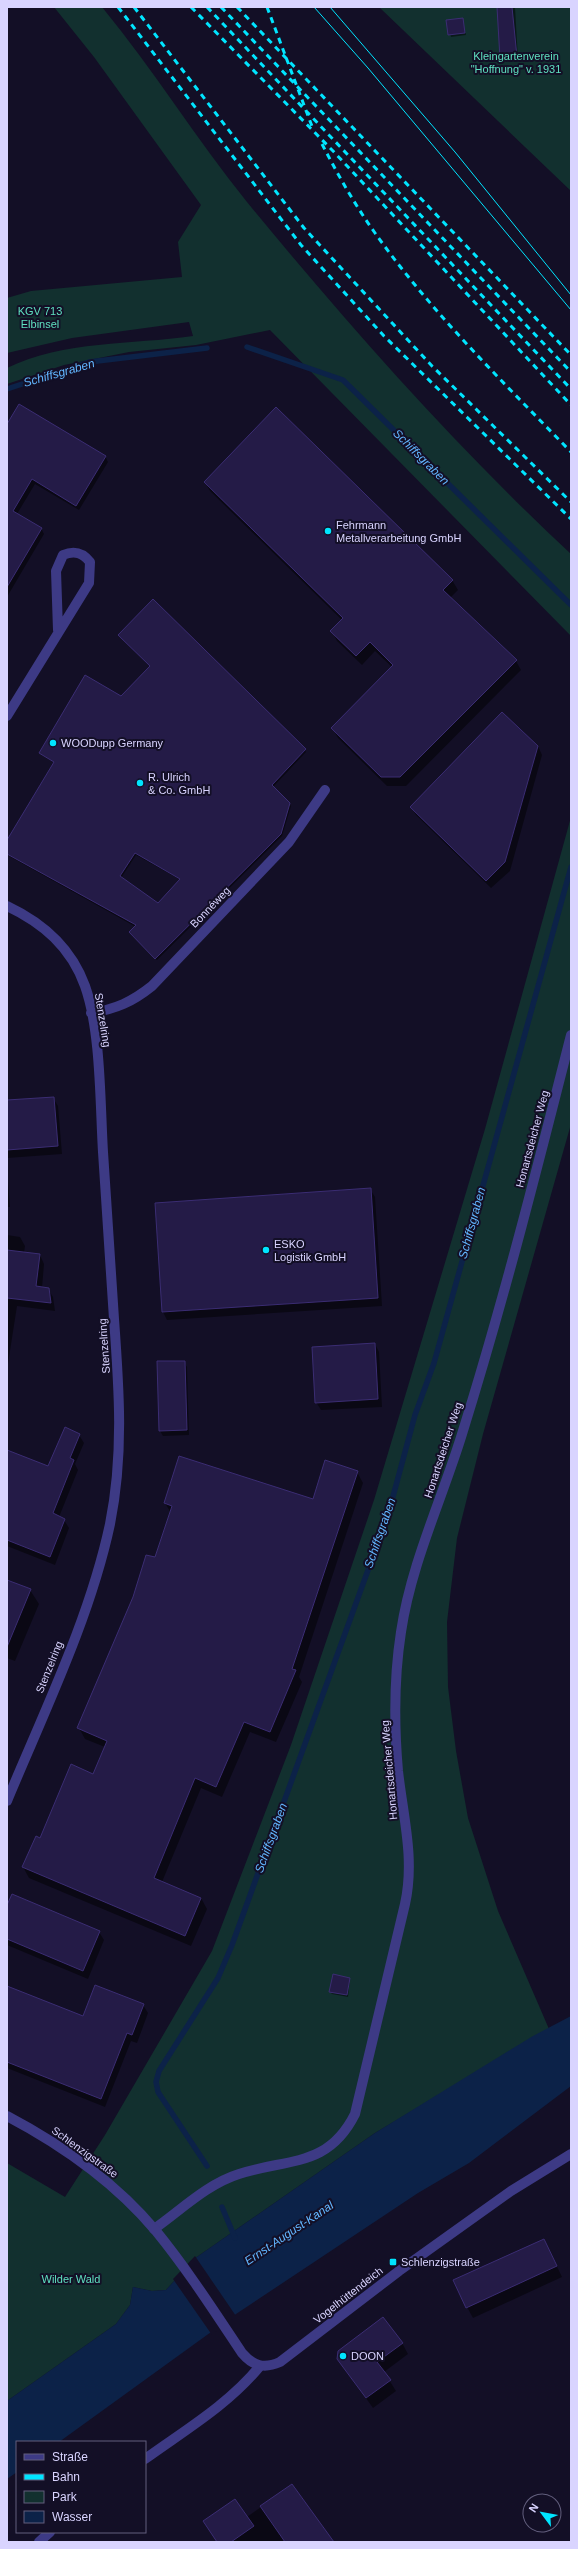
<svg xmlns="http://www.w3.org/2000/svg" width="578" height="2549" viewBox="0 0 578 2549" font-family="Arial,sans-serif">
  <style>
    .green { fill: #12302f }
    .water { fill: #0c2248 }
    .pier { fill: #130f26 }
    .shadow { fill: #0007; fill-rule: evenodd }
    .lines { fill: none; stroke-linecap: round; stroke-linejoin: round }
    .stream { stroke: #0c2248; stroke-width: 5.5 }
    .building { fill: #241b47; stroke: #3b2d73; fill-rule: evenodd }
    .minor { stroke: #3d3a85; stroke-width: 10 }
    .tertiary { stroke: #3d3a85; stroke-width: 10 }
    .tram { stroke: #00e5ff; stroke-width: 1 }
    .rail { stroke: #00e5ff; stroke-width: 3; stroke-dasharray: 6 5; stroke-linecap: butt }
    .poi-dot { fill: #00e5ff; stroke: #130f26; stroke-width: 1.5 }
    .labels { text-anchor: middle; stroke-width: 4; stroke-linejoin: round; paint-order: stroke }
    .park-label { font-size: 11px; fill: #5fe0c0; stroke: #130f26 }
    .poi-label { font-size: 11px; fill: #d9d4ff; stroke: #130f26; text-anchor: start }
    .street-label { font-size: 11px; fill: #d9d4ff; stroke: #130f26 }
    .water-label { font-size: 12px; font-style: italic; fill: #62b6ff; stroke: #130f26 }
  </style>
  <rect width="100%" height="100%" fill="#130f26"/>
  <path class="green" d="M54 7H102C154 70 196 139 247 202 348 325 455 446 571 554V636L270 330 196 345 129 352 64 365 7 384V368C64 340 132 345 193 336L189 322 72 338 7 353V298L31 291 182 277 178 242 201 205 94 57Z
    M379 7H571V191Z
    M571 817V1124L483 1434 457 1538 447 1622 448 1687 456 1751 468 1818 498 1911 549 2029 375 2133 194 2259 166 2290 152 2291 133 2287 130 2305 116 2324 7 2401V2163L65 2197 105 2135 212 1951 291 1745 374 1500 485 1129Z"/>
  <path class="water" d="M571 2016V2086L469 2163 418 2193 236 2314 59 2442H17V2472L7 2479V2401L116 2324 130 2305 133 2287 152 2291 166 2290 194 2259 375 2133 533 2036Z"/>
  <path class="pier" d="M195 2256 236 2316 212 2335 173 2279Z"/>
  <path class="shadow" d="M497 7H515L518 59 502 61 501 58Z
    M462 19 466 35 451 37 447 21Z
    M7 426 105 456 108 462 79 510 35 484 17 514 41 528 44 534 7 597Z
    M205 482 452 580 458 590 450 598 516 661 521 670 406 786H387L338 738 333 729 392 667 375 651 362 665 337 641 332 631 342 620 210 491Z
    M121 697 305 750 306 752 273 787 291 806 282 836 157 960 132 935 136 927 7 855V841L55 763 40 753ZM136 855 181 880 158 904 121 878Z
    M538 746 542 755 510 871 491 888 416 815 411 807Z
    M53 1098 58 1106 62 1154 7 1158V1101Z
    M7 1169 10 1207H7Z
    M370 1189 375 1197 382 1306 167 1320 163 1312Z
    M7 1235 20 1237 25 1246 24 1253 40 1255 44 1264 42 1288 48 1289 53 1297 55 1311 17 1306 7 1370Z
    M375 1344 379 1352 382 1407 321 1410 316 1402Z
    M184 1362 187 1367 189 1435 163 1436 160 1431Z
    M79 1435 84 1443 75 1464 78 1470 59 1517 64 1520 69 1528 55 1565 7 1546V1451L48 1468Z
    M357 1472 363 1483 299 1677 302 1682 276 1742 250 1732 222 1797 201 1788 162 1882 201 1898 207 1909 191 1946 29 1878 23 1867 40 1839 94 1775 105 1747 85 1739 79 1728 156 1559 171 1513 165 1503 313 1500Z
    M7 1581 30 1590 39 1604 15 1661 7 1658Z
    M7 1908 99 1932 104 1940 88 1979 7 1945Z
    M350 1979 348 1997 332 1994 330 1992Z
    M7 1987 83 2017 143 2005 148 2013 137 2043 131 2041 105 2107 7 2068Z
    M544 2240 562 2277 473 2318 467 2307Z
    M402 2343 408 2354 384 2372 396 2391 373 2408 338 2359Z
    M292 2485 333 2542H218L247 2517Z"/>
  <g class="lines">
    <path class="stream" d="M247 347 343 380 571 605
      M7 389 89 362 207 348
      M207 2166 158 2092 156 2082 159 2071 218 1978 232 1945 388 1515 415 1415 434 1363 571 867
      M222 2207 235 2238"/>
  </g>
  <path class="building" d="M497 7H512L517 57 500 59Z
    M463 18 465 33 448 35 446 20Z
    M19 404 106 456 76 506 32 479 13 511 42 528 7 587V424Z
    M276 407 453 580 443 590 517 660 400 777H381L331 728 393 665 370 642 356 656 330 631 343 618 204 482Z
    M153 599 306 749 272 785 290 803 281 834 155 959 129 932 136 925 7 854V840L54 762 39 753 85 675 121 696 150 666 118 635ZM135 853 180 879 158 903 120 876Z
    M502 712 538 746 505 862 486 881 410 807Z
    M54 1097 58 1146 7 1150V1100Z
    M371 1188 378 1298 162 1312 155 1203Z
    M7 1250 40 1254 36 1286 49 1288 51 1303 7 1298Z
    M375 1343 378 1399 315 1403 312 1347Z
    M157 1361H185L187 1430 159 1431Z
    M65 1427 80 1434 70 1458 74 1460 53 1513 65 1519 50 1557 7 1540V1450L48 1466Z
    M179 1456 313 1499 325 1460 358 1471 292 1669 296 1670 270 1732 244 1722 216 1787 195 1778 154 1878 201 1898 185 1936 22 1867 36 1836 40 1838 71 1764 93 1774 107 1741 77 1728 133 1597 146 1555 155 1557 172 1506 164 1503Z
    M7 1580 31 1589 7 1647Z
    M12 1894 100 1931 83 1971 7 1939V1905Z
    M333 1974 350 1978 347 1995 329 1992Z
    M95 1985 144 2004 132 2035 127 2033 101 2099 7 2062V1986L83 2016Z
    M544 2239 557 2266 466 2308 453 2280Z
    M383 2317 403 2343 377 2362 391 2380 366 2398 337 2359 338 2351Z
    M292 2484 334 2542H285L260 2506Z
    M235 2499 254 2526 231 2542H217L203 2521Z"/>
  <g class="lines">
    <path class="minor" d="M7 716 89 583 90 562C83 553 75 550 63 555L56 571 58 630
      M7 906C43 923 71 947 85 986 101 1031 100 1102 103 1152 107 1207 110 1263 114 1319 119 1387 124 1455 110 1524 90 1618 44 1712 7 1801
      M91 1013C116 1009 132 1002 152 986L289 842 325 790
      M154 2229C181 2210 207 2184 239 2174 288 2158 328 2168 355 2114L405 1904C415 1859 403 1816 398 1771 394 1725 394 1677 401 1632 411 1564 442 1499 462 1434 503 1303 537 1169 571 1035
      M145 2459C185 2430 228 2405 260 2366
      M39 2542 50 2532"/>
    <path class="tertiary" d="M7 2116C62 2145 115 2182 156 2231 187 2269 214 2311 242 2353 253 2366 264 2369 280 2362L399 2271 511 2191 571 2154"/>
    <path class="tram" d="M314 7 368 68 571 310
      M330 7 455 152 571 295"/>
    <path class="rail" d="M118 7 301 245 384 336 571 519
      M134 7 304 228 432 366 571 502
      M191 7 334 152 571 405
      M207 7 571 389
      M221 7 571 372
      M237 7 571 355
      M267 7 313 129
      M322 144C338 175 355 205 375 233 432 313 503 382 571 452"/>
  </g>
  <g class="poi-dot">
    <circle cx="328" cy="531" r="4"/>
    <circle cx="53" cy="743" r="4"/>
    <circle cx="140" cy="783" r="4"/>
    <circle cx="266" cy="1250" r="4"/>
    <rect x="389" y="2258" width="8" height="8" rx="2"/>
    <circle cx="343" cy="2356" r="4"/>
  </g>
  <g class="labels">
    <g class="park-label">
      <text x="516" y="60">Kleingartenverein<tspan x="516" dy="13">"Hoffnung" v. 1931</tspan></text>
      <text x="40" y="315">KGV 713<tspan x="40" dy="13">Elbinsel</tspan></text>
      <text x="71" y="2283">Wilder Wald</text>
    </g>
    <g class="poi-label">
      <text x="336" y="529">Fehrmann<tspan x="336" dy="13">Metallverarbeitung GmbH</tspan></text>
      <text x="61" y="747">WOODupp Germany</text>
      <text x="148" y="781">R. Ulrich<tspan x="148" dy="13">&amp; Co. GmbH</tspan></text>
      <text x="274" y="1248">ESKO<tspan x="274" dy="13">Logistik GmbH</tspan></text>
      <text x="401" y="2266">Schlenzigstraße</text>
      <text x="351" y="2360">DOON</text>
    </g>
    <g class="street-label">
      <text transform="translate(210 907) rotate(-46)" y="4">Bonnéweg</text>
      <text transform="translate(103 1020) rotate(81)" y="4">Stenzelring</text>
      <text transform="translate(532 1139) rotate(-75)" y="4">Honartsdeicher Weg</text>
      <text transform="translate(104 1346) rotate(-94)" y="4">Stenzelring</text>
      <text transform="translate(443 1450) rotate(-72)" y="4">Honartsdeicher Weg</text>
      <text transform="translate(49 1667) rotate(-68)" y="4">Stenzelring</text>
      <text transform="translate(389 1770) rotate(-95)" y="4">Honartsdeicher Weg</text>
      <text transform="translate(85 2152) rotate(36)" y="4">Schlenzigstraße</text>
      <text transform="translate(348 2295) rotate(-38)" y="4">Vogelhüttendeich</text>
    </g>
    <g class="water-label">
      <text transform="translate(59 373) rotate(-16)" y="4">Schiffsgraben</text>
      <text transform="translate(421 457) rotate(45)" y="4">Schiffsgraben</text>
      <text transform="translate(472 1223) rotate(-75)" y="4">Schiffsgraben</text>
      <text transform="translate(380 1533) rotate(-71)" y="4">Schiffsgraben</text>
      <text transform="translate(271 1838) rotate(-70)" y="4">Schiffsgraben</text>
      <text transform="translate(289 2233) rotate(-34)" y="4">Ernst-August-Kanal</text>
    </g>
  </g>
  <rect width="578" height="2549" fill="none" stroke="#d9d4ff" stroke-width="16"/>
  <rect x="16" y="2441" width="130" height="92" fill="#130f26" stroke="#625e7d"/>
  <rect x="24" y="2454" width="20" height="6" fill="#3d3a85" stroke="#625e7d"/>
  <text x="52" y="2461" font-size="12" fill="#d9d4ff">Straße</text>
  <rect x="24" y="2474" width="20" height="6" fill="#00e5ff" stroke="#625e7d"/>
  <text x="52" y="2481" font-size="12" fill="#d9d4ff">Bahn</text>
  <rect x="24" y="2491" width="20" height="12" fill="#12302f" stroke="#625e7d"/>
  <text x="52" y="2501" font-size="12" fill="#d9d4ff">Park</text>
  <rect x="24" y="2511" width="20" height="12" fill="#0c2248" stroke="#625e7d"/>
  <text x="52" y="2521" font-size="12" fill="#d9d4ff">Wasser</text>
  <g transform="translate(542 2513) rotate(302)"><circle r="19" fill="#130f26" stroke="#625e7d"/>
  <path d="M0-3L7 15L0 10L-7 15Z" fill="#00e5ff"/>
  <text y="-6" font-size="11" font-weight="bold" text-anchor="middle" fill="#d9d4ff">N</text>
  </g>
</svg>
